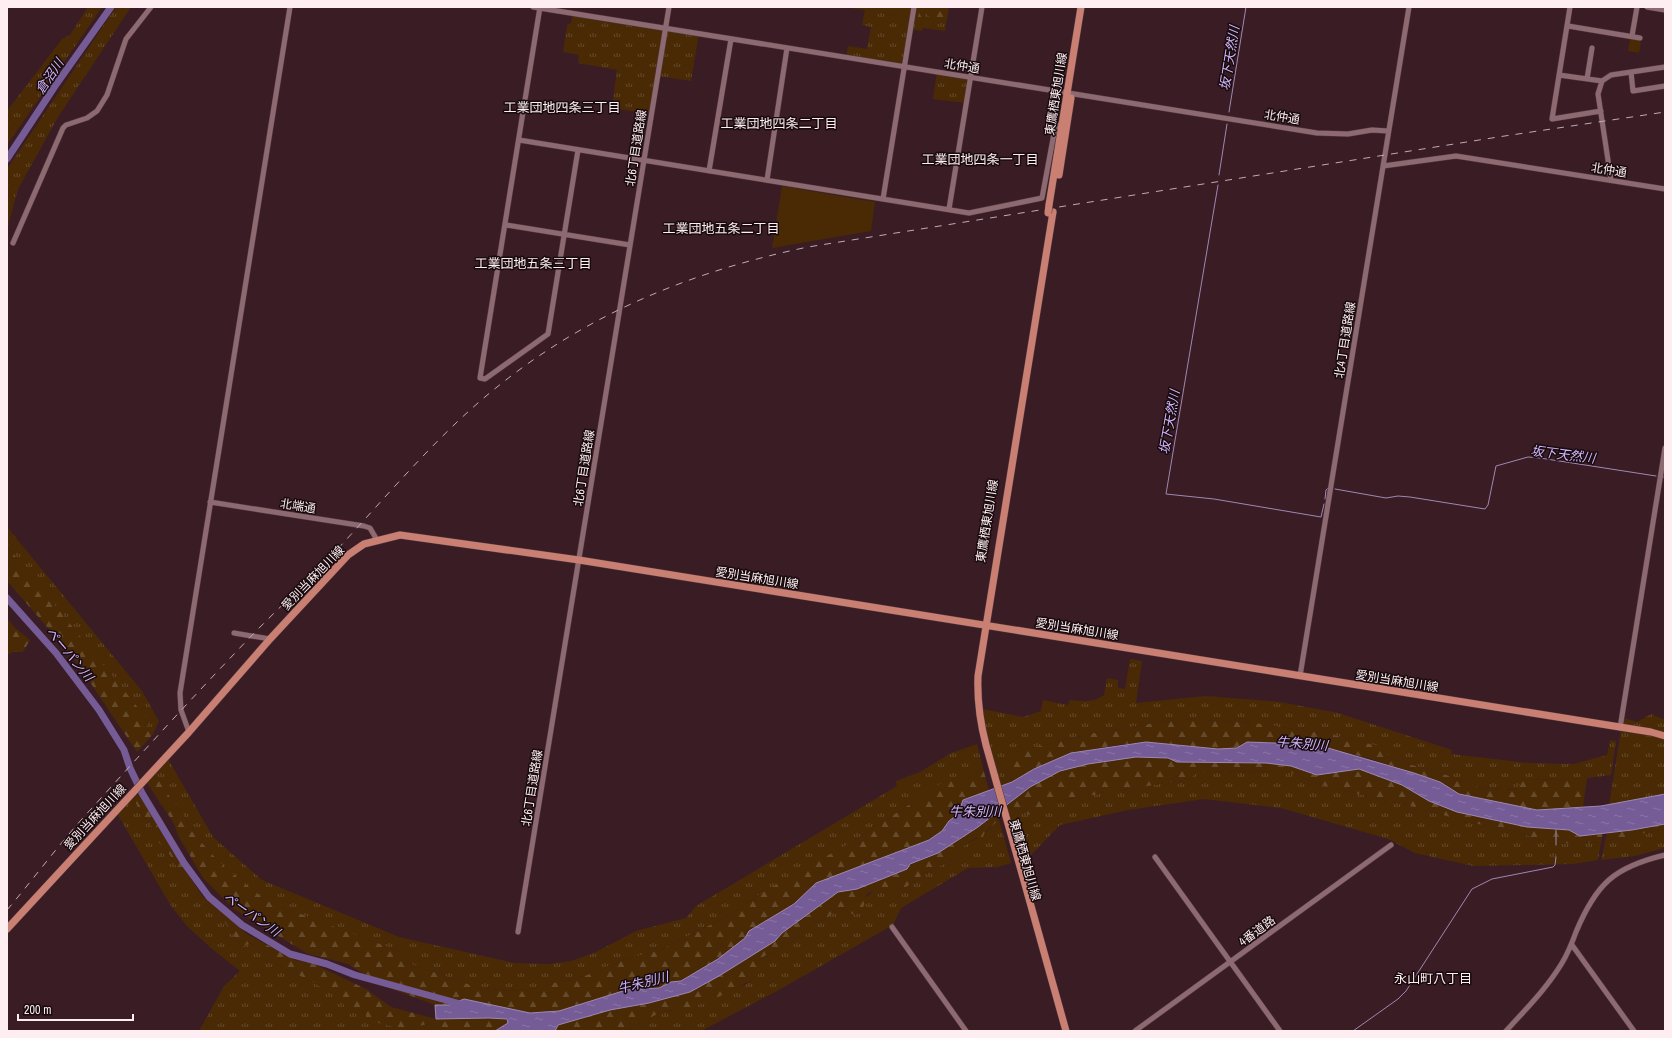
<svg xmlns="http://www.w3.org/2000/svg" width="1672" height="1038" viewBox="0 0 1672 1038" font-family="'Archivo Narrow','Noto Sans JP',sans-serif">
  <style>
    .grass { fill: url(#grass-tufts) }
    .forest { fill: url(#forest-firs) }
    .park { fill: #492a05 }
    .water { fill: url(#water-ripples); stroke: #9e88b2 }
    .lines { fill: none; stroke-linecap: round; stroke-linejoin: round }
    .stream { stroke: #9e88b2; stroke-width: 1 }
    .river { stroke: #755c97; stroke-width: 7 }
    .minor-casing { stroke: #50383f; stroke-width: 6 }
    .major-casing { stroke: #50383f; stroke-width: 8 }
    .minor { stroke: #8d6971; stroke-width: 5 }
    .major { stroke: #ca7f73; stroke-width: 7 }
    .rail { stroke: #c0abb1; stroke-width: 1; stroke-dasharray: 7 7; stroke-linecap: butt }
    .major-bridge-casing { stroke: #50383f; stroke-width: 8; stroke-linecap: butt }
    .major-bridge { stroke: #ca7f73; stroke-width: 7 }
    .labels { text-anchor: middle; stroke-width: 3; stroke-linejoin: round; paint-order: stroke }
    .street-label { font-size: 12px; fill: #feedf1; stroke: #180b0e }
    .water-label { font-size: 13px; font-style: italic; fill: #d0b5fb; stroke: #180b0e }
    .neighbourhood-label { font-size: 13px; fill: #feedf1; stroke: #180b0e }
  </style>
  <defs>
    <pattern id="grass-tufts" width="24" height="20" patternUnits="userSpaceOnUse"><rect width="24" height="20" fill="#492a05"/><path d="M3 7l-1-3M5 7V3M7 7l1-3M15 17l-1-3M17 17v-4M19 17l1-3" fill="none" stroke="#64492a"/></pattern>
    <pattern id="forest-firs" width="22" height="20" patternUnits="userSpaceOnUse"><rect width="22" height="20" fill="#492a05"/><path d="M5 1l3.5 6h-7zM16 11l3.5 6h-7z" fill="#64492a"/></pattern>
    <pattern id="water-ripples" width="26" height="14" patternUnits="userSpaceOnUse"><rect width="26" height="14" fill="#755c97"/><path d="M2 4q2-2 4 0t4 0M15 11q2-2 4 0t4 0" fill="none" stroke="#8a74a6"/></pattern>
  </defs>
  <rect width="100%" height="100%" fill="#3a1c24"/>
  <path class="grass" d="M88 7H102L7 145V111L62 39 70 35Z
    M116 7H131L58 117 18 189 7 229V169Z
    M914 7H949L945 31 923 28 922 31 910 29 904 67 846 58 848 46 867 49 871 27 862 25 865 10 912 18Z
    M573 13 699 34 691 81 658 76 651 114 612 108 617 70 578 63 579 55 563 52 567 25 571 23Z
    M937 72 971 77 966 103 933 99Z
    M7 527 142 691 159 721 153 734 146 728 147 720 7 546Z
    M1130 659 1142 661 1136 703 1205 696 1280 702 1338 713 1452 750 1451 754 1528 763 1574 764 1607 755 1610 740 1616 741 1611 775 1573 780 1524 779 1517 790 1478 787 1450 776 1391 759 1381 747 1334 735 1255 723 1182 719 1098 732 1011 753 1006 769 1012 782 1001 786 987 736 982 709 1023 717 1041 711 1043 700 1068 705 1070 700C1083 701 1093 703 1104 695L1107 678 1118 680V688L1125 689Z
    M1651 714 1665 720V794L1609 805 1623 718 1637 722Z
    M977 744 983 768 967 780H947L838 851 821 859 752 899 734 913 660 950 623 960 582 977 560 981 539 988 507 991 476 987 408 963 404 953 265 901 220 863 202 843 154 774 168 759 213 837 262 880 399 937 515 963 550 964 571 961 594 953 636 931 686 918 696 906 897 786 896 781 920 772 951 753Z
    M1286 771 1325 786 1414 807 1468 822 1518 832 1550 844 1601 842 1598 860 1573 864 1473 866 1415 853 1388 839 1281 808 1204 799 1128 810 1060 825 1029 857 1018 861 1004 809 1011 807 1030 815 1057 801 1190 779 1196 772Z
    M133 797 141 814 151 824 156 839 170 855 185 881 202 901 222 918 241 947 251 943 265 952 267 960 313 982 343 1000 345 1007 365 1012 406 1030 428 1024 444 1031H199L224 986 240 971 211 948 187 926 171 906 118 815Z
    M999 820 1011 863 998 867 968 868 901 908 893 925 777 991 703 1030 625 1031 665 1010 672 1011 745 985 757 975C760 950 764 959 782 949 793 943 805 932 812 922L824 920 841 907 854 915C865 897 878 878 902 890L924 874 954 859 962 847 985 833Z
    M1665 829V848L1635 856 1601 860 1605 841Z"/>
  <path class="forest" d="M918 7H929L933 11 937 8H944L945 13 943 21 937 22 935 18H930L926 12 924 17 928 21 926 26 920 28H915L919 13Z
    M7 546 148 720 146 728 153 734 137 752 73 657 7 581Z
    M7 618 14 627 30 640 23 652H13L7 655Z
    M1182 719 1255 723 1334 735 1382 747 1391 759 1450 776 1478 787 1516 790 1524 779 1573 780 1587 778 1583 807 1537 810 1507 805 1459 794 1440 782 1371 759 1328 748 1303 744 1268 742H1247L1237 748 1218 749 1146 742 1117 745 1071 753 1034 769 1012 782 1006 769 1011 753 1098 732Z
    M1136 757 1168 758 1177 762 1266 763 1291 766 1317 775 1359 769 1402 785 1429 801 1457 812 1527 827 1569 830 1580 836 1603 833 1601 842 1550 844 1518 832 1468 822 1414 807 1325 786 1286 771 1196 772 1190 779 1057 801 1030 815 1011 807 1004 809V807C1021 794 1039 779 1060 771 1084 763 1111 761 1136 757Z
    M983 768 989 791 963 800 958 814 949 821 942 831 929 840 816 883 794 904 749 931 745 938 718 959 681 981 671 982 659 988 626 990 559 1011 530 1013 464 999 449 1005H435L381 985 348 964 308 954 234 909 203 878 179 837 173 822 147 783 154 774 202 843 220 863 266 901 404 953 408 963 476 987 507 991 539 988 560 981 582 977 623 960 660 950 734 913 752 899 821 858 838 851 947 780H967Z
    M139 794 174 854 203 897 247 934 295 960 314 964 366 989 391 1007 436 1019 489 1018 506 1019 508 1023 495 1031H444L427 1024 406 1030 367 1020 365 1012 345 1007 342 1000 313 982 267 960 265 952 251 943 241 947 222 918 202 901 185 881 170 855 156 839 151 824 141 814 133 797Z
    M997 813 999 820 985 832 982 839 977 837 962 847 954 859 924 874 902 890C890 884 878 888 867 894L862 912 854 915 841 907 824 920 812 922C805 932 793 943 782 949 764 959 760 950 758 975 740 989 687 1014 665 1010L625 1031H555L558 1025 610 1010 649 1003 690 992 719 976 775 941 782 933 838 892 857 889 938 853 978 827Z
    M1665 824V829L1605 841 1607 833Z"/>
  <path class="park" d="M845 7H914L912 18Z
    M1630 39 1639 40 1641 43 1639 53 1628 51Z
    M782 186 875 202 871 231 772 248Z"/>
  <path class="water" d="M1146 742 1218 749 1237 748 1247 742 1303 744 1328 748 1414 773 1440 782 1459 794 1537 810 1601 806 1665 794V824L1632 830 1580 836 1569 830 1527 827 1457 812 1429 801 1402 785 1359 769 1317 775 1291 766 1266 763 1177 762 1168 758 1136 757 1088 764 1060 771 1030 787 978 827 938 853 910 864 907 869 857 889 838 892 782 933 775 941 719 976 690 992 649 1003 610 1010 558 1025 555 1031H495L508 1023 507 1019 489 1018 436 1019 435 1005H449L464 999 530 1013 559 1011 626 990 659 988 671 982 681 981 718 959 745 938 749 931 794 904 816 883 929 840 942 831 949 821 958 814 963 800 1012 782 1034 769 1071 753Z"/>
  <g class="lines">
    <path class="stream" d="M1229 112 1246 7
      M1219 175 1227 124
      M1218 185 1166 494 1214 499 1321 517 1324 504
      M1663 477H1665
      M1335 489 1386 498 1398 496 1410 497 1485 509 1488 505 1496 466 1528 457 1540 458 1656 476
      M1325 499 1326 490 1328 488
      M1556 845V830
      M1353 1031 1398 999 1406 991 1472 889 1492 879 1553 867 1555 865 1556 857"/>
    <path class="river" d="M7 159 55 86 111 7
      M7 598 56 653 99 710 124 750 130 768 142 793 184 863 209 897 242 925 290 954 327 964 355 975 464 1005"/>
    <defs>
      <path id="minor" d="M533 7 1317 133 1348 134 1372 130 1388 131
        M540 7 480 378 485 379 548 334 578 150
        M1570 7 1552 119 1601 111
        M1647 7 1665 10
        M1568 26 1640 38
        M1632 36 1637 7
        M1631 72 1633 91 1665 86
        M1559 75 1602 81
        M1587 79 1592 48
        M519 140 969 213 1042 198 1055 128 1062 123
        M1383 166 1456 156 1665 189
        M709 171 731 39
        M767 180 787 48
        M1611 180 1598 94 1602 81 1611 75 1665 67
        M883 199 914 7
        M949 209 982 7
        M506 225 630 245
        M13 243 63 128 66 125 87 118 97 111 107 95 126 39 151 7
        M210 502 364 526 370 528 377 540
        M234 633 270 639
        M1300 676 1409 7
        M1620 728 1665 448
        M189 732 181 710 180 693 290 7
        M1155 857 1280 1031
        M892 927 966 1031
        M518 932 669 7
        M1572 945 1634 1031
        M1135 1031 1391 845
        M1506 1031C1526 1009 1547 988 1562 963 1568 953 1572 943 1576 932 1596 884 1614 867 1665 855"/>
      <path id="major" d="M1059 175 1071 98
        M1049 205 1081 7
        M1053 212 978 676C977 700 980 722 986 745L1066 1031
        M7 929 189 732 270 639 348 555 364 544 400 535 579 560 1651 732 1665 736"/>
    </defs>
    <use href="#minor" class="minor-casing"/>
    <use href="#major" class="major-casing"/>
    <use href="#minor" class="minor"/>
    <use href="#major" class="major"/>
    <path class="rail" d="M7 910C36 876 62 840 92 808 140 755 188 702 237 651 262 624 290 598 316 572 363 523 406 471 455 424 555 328 673 275 808 247L1498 137 1665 112"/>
    <defs>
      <path id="major-bridge" d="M1048 213 1049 205"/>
    </defs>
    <use href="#major-bridge" class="major-bridge-casing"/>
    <use href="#major-bridge" class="major-bridge"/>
  </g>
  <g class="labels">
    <g class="street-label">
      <text transform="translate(962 66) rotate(9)" y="4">北仲通</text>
      <text transform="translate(1056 94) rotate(-81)" y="4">東鷹栖東旭川線</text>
      <text transform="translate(1282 117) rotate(9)" y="4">北仲通</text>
      <text transform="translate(636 148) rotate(-81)" y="4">北6丁目道路線</text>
      <text transform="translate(1609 170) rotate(9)" y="4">北仲通</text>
      <text transform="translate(1345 340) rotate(-81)" y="4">北4丁目道路線</text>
      <text transform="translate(584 468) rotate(-81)" y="4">北6丁目道路線</text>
      <text transform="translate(298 506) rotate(9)" y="4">北端通</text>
      <text transform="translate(987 521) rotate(-81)" y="4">東鷹栖東旭川線</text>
      <text transform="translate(313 578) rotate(-46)" y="4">愛別当麻旭川線</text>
      <text transform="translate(757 578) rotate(9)" y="4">愛別当麻旭川線</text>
      <text transform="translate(1077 629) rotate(9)" y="4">愛別当麻旭川線</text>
      <text transform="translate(1397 681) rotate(9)" y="4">愛別当麻旭川線</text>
      <text transform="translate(532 788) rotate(-81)" y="4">北6丁目道路線</text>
      <text transform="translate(95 817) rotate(-47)" y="4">愛別当麻旭川線</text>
      <text transform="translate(1025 860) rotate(74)" y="4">東鷹栖東旭川線</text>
      <text transform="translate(1257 931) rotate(-36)" y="4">4番道路</text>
    </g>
    <g class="water-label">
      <text transform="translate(1229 58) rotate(-81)" y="5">坂下天然川</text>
      <text transform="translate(49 76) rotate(-56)" y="5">倉沼川</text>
      <text transform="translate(1169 422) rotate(-80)" y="5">坂下天然川</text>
      <text transform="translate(1563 454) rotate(7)" y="5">坂下天然川</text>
      <text transform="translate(70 654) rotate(50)" y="5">ペーパン川</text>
      <text transform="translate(1302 743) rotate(5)" y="5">牛朱別川</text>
      <text x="975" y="816">牛朱別川</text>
      <text transform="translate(252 914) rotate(35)" y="5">ペーパン川</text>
      <text transform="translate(643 982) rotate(-14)" y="5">牛朱別川</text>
    </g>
    <g class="neighbourhood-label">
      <text x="562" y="112">工業団地四条三丁目</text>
      <text x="779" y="128">工業団地四条二丁目</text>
      <text x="980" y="164">工業団地四条一丁目</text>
      <text x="721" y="233">工業団地五条二丁目</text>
      <text x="533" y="268">工業団地五条三丁目</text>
      <text x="1433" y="983">永山町八丁目</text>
    </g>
  </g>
  <rect width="1672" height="1038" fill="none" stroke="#feedf1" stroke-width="16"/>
  <path d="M18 1014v6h115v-6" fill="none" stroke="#feedf1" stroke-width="2"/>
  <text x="24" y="1014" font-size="12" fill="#feedf1" stroke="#180b0e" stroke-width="3" paint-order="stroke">200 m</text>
</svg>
